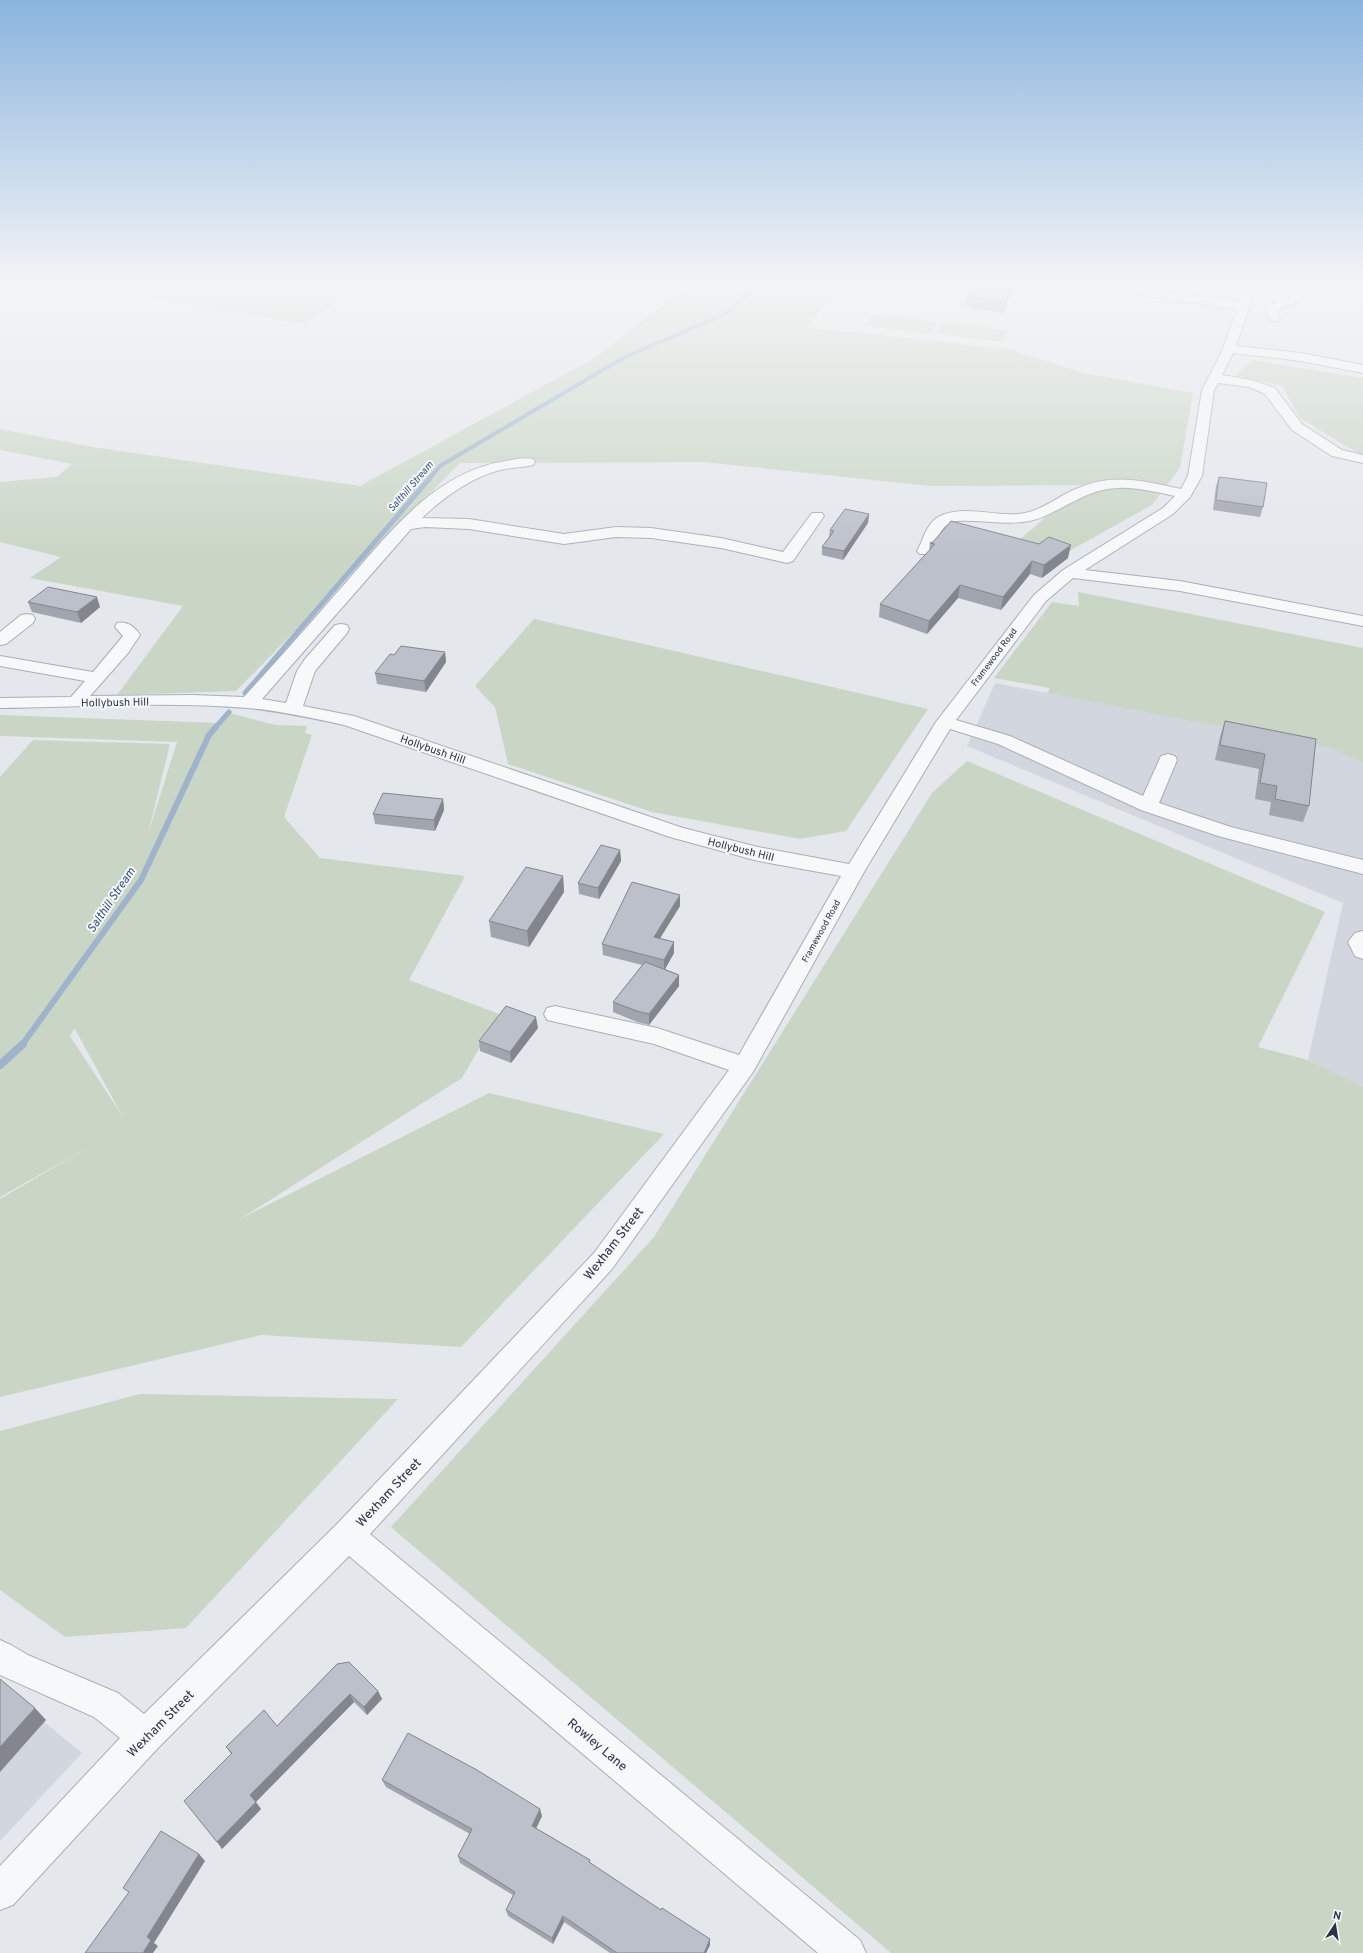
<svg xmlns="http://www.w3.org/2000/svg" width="1363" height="1953" viewBox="0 0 1363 1953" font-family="Overpass,sans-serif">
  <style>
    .built { fill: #d2d6de }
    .green { fill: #c9d6c5; fill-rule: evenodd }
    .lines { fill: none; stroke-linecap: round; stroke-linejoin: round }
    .stream-far3 { stroke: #9fb4cc; stroke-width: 4 }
    .stream-far2 { stroke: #9fb4cc; stroke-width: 5 }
    .stream-far1 { stroke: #9fb4cc; stroke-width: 6 }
    .stream { stroke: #9fb4cc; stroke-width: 8 }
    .minor-casing { stroke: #a9aeb7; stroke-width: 2 }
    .minor { fill: #f7f8fa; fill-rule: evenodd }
    .wall { fill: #a1a5ae }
    .shaded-wall { fill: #83868d }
    .building { fill: #bbc0ca; stroke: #83868d }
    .labels { text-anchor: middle; stroke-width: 4; stroke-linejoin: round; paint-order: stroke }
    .far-street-label { font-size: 9px; fill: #2b3445; stroke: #f4f6f9 }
    .far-water-label { font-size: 10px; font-style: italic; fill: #34527a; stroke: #f4f6f9 }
    .street-label { font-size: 11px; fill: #2b3445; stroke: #f4f6f9 }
    .water-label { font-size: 12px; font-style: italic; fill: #34527a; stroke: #f4f6f9 }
    .near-street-label { font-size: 13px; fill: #2b3445; stroke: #f4f6f9 }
  </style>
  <rect width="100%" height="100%" fill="#e4e7ec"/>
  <path class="built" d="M995 683 1329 747 1363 763V1087L1308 1060 1343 903 967 746Z
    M0 1686 82 1753 0 1841Z"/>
  <path class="green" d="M54 281H366L304 324Z
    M694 281H850L845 282 806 327 1008 349 1084 373 1193 393 1180 468 1152 505 1062 555 1018 541 1083 485 930 486 704 462 460 463 236 691 117 695 183 606 30 578 61 557 0 542V482L57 477 72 464 0 450V429L93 447 360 486 593 359Z
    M1063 281H1108L1100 290Z
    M873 314 937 322 931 334 865 326Z
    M943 322 1008 330 1003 342 937 334Z
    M1252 360 1363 378V454L1356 452 1300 418 1282 386 1236 375Z
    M1078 592 1363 648V763L1331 748 1047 693 1050 688 994 678 1052 602 1079 606Z
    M534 619 928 709 846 831 800 839 652 812 508 764 495 707 475 686Z
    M226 712 275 725 307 726 305 733 312 735 284 817 320 858 465 876 409 980 499 1014 462 1078 242 1218 489 1093 664 1134 461 1347 261 1335 0 1397V1199L89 1147 0 1197V777L33 740 170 744 148 834 177 742 0 736V715L220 723ZM74 1029H75L123 1117 70 1036Z
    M967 761 1325 912 1258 1047 1308 1060 1363 1087V1953H891L391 1527 654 1237 932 793Z
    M140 1394 398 1399 186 1628 65 1637 0 1590V1431Z"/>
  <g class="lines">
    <path class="stream-far3" d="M429 479 440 466 623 358 725 314 763 281"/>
    <path class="stream-far2" d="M245 693 430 478
      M215 728 229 712"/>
    <path class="stream-far1" d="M22 1045 141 880 209 735 216 727"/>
    <path class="stream" d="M0 1065 23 1044"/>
    <defs>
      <path id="minor" d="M1246 281H1258L1236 346 1301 353 1363 365V373L1301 361 1233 353 1222 375 1252 380 1275 388 1302 424 1342 450 1363 455V463L1332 456 1292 430 1265 394 1249 387 1218 383 1214 390 1202 476 1190 497 1173 514 1085 570 1180 581 1363 616V626L1180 591 1073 578 1046 601 956 720 1010 736 1143 796 1161 756 1168 754 1175 756 1177 760 1159 803 1231 827 1363 860V874L1218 836 1141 810 998 744 950 729 864 872 753 1072 612 1269 370 1534 860 1940 866 1953H818L349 1556 157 1749 13 1905 0 1910V1866L120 1738 94 1717 0 1675V1640L11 1645 28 1655 118 1693 144 1714 337 1524 594 1253 729 1070 654 1044 547 1020 544 1014 547 1008 555 1006 657 1028 739 1055 841 876 758 861 670 837 344 725C312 718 280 711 248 708 166 701 82 707 0 708V698L71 697 85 681 0 666V656L93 672 123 636 115 627 117 623C127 621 135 627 140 635L128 653 90 696 193 695 244 697C274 664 304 631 333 597 381 544 430 472 506 461 515 459 525 457 533 459L535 462 533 465C522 468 511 467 500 470 470 478 444 497 422 518L469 519 564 534 616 527 651 528 721 538 783 552 812 513H822L824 516 793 561 787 563 721 548 651 538 616 537 564 544 469 529 425 527 411 529 262 699 286 703 297 671 305 659 335 625 341 624 347 625 349 629 347 633 315 671 303 706 354 716 683 828 758 847 849 864 936 722 1034 595 1063 570 1163 508 1175 496C1136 488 1113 481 1077 500 1061 507 1046 518 1029 521 1005 526 980 519 956 521 936 527 940 540 930 554H920L917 551C924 539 926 523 940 516 965 505 992 516 1018 514 1037 513 1055 499 1071 491 1110 472 1140 480 1181 489L1188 476 1202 390 1223 349 1237 309 1110 290 1104 287 1110 284 1239 302Z
        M1353 281H1363V285C1347 295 1325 289 1307 289L1303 299 1278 310 1280 318 1278 321H1270L1266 308 1268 306 1294 295 1296 287 1301 283 1346 284Z
        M27 614 33 615 35 619 33 623 6 644 0 645V632L21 615Z
        M1363 931V959L1355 956 1348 942 1355 933Z"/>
    </defs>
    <use href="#minor" class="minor-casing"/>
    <use href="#minor" class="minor"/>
  </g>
  <path class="wall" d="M1014 281 1004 313 972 309V307L966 306 968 293Z
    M1116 281H1147L1144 286 1115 282Z
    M1219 477 1263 507 1260 517 1213 510 1216 486Z
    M869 514 868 523 843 560 822 555V547L829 537 830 530Z
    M930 543 1068 558 1042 578 1030 574 1001 610 958 598 927 634 879 617 880 604 929 552Z
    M28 602 100 607 81 623 32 612Z
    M445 652 446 662 426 692 377 684 375 673 394 655Z
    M1225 721 1316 739 1309 806 1303 822 1269 815 1271 802 1255 799 1259 769 1215 760 1220 737Z
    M443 799 444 810 435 831 375 824 373 814Z
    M620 850 621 861 599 899 579 894 578 883Z
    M563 876 564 892 529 947 491 937 489 921Z
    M680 906 660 938 674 942V953L665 969 679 975V986L649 1025 637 1022 613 1012V1002L642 965 603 955 602 944Z
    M538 1028 511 1063 480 1051 479 1041Z
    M337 1664 378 1691 382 1699 367 1715 354 1702 255 1802 261 1809 222 1849 231 1754 226 1747 277 1726Z
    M382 1780 542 1816 536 1828 590 1860V1863L661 1910 710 1939V1945L706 1953H610L564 1922 553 1944 508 1916 506 1910 513 1895 460 1863 458 1856 470 1834 386 1787Z"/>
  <path class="shaded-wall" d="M1012 281H1014L1004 313 1006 300Z
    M869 514 868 523 843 560 844 551Z
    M1071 545 1068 558 1042 578 1044 565Z
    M1032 561 1030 574 1001 610 1003 597Z
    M960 585 958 598 927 634 929 621Z
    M97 597 100 607 81 623 77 612Z
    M445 652 446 662 426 692 424 681Z
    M443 799 444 810 435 831 434 820Z
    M620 850 621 861 599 899 598 888Z
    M563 876 564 892 529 947 527 931Z
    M680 895V906L654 948V937Z
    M674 942V953L664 971V960Z
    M679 975V986L649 1025V1014Z
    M536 1017 538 1028 511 1063 510 1052Z
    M378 1691 382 1699 367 1715 364 1707Z
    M350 1694 354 1702 255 1803 250 1795Z
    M35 1708 46 1720 0 1772V1747Z
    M256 1802 261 1809 222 1849 217 1842Z
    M540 1809 542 1816 534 1833 532 1826Z
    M199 1854 205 1861 154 1943 158 1946 153 1953H143L147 1937Z
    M563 1916 564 1922 553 1944 552 1938Z
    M710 1939V1945L706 1953H704Z"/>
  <path class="building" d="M972 281H1012L1006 300 974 297 975 294 968 293Z
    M1219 477 1267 483 1263 507 1216 500Z
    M845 509 869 514 844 551 822 547 834 531 830 530Z
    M951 521 1039 544 1049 537 1071 545 1044 565 1032 561 1003 597 960 585 929 621 880 604 935 544 930 543 933 542Z
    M48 587 97 597 77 612 28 602Z
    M401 646 445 652 424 681 375 673 390 654 394 655Z
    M1225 721 1316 739 1309 806 1275 799 1277 786 1260 783 1265 754 1220 745Z
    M383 793 443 799 434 820 373 814Z
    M601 845 620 850 598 888 578 883Z
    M526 867 563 876 527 931 489 921Z
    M632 882 680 895 654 937 674 942 664 960 602 944Z
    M645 962 679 975 649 1014 637 1011 613 1002Z
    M506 1006 536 1017 510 1052 479 1041Z
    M349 1662 378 1691 364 1707 350 1694 250 1795 256 1802 217 1842 184 1801 232 1753 226 1747 264 1710 277 1726 337 1664Z
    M0 1679 35 1708 0 1747Z
    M408 1733 477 1770 540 1809 532 1826 590 1860 589 1862 661 1910 662 1908 710 1939 704 1953H617L563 1916 552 1938 506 1910 515 1892 458 1856 472 1829 382 1780Z
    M161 1831 199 1854 147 1937 151 1940 143 1953H85L129 1892 123 1888Z"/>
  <linearGradient id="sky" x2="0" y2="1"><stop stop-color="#8bb4dd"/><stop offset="0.51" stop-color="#f3f4f6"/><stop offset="1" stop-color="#f3f4f6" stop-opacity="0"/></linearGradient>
  <rect width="1363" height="555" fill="url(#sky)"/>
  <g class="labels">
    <g class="far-street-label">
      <text transform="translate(994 657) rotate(-53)" y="3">Framewood Road</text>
      <text transform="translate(821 931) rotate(-61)" y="3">Framewood Road</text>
    </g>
    <g class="far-water-label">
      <text transform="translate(410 486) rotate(-49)" y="4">Salthill Stream</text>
    </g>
    <g class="street-label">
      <text transform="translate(115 702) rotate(-1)" y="4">Hollybush Hill</text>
      <text transform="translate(433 749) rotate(19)" y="4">Hollybush Hill</text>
      <text transform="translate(741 849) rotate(14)" y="4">Hollybush Hill</text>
    </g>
    <g class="water-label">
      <text transform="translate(111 900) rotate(-56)" y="4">Salthill Stream</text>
    </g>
    <g class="near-street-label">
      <text transform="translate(613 1243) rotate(-52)" y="5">Wexham Street</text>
      <text transform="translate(388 1492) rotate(-47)" y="5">Wexham Street</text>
      <text transform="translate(160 1723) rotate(-45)" y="5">Wexham Street</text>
      <text transform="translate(598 1744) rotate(40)" y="5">Rowley Lane</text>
    </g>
  </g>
  <g transform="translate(1335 1925) rotate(12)" stroke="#f4f6f9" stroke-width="3" paint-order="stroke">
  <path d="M0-3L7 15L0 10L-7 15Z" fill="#2b3445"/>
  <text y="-6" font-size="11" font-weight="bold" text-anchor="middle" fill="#2b3445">N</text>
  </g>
</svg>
